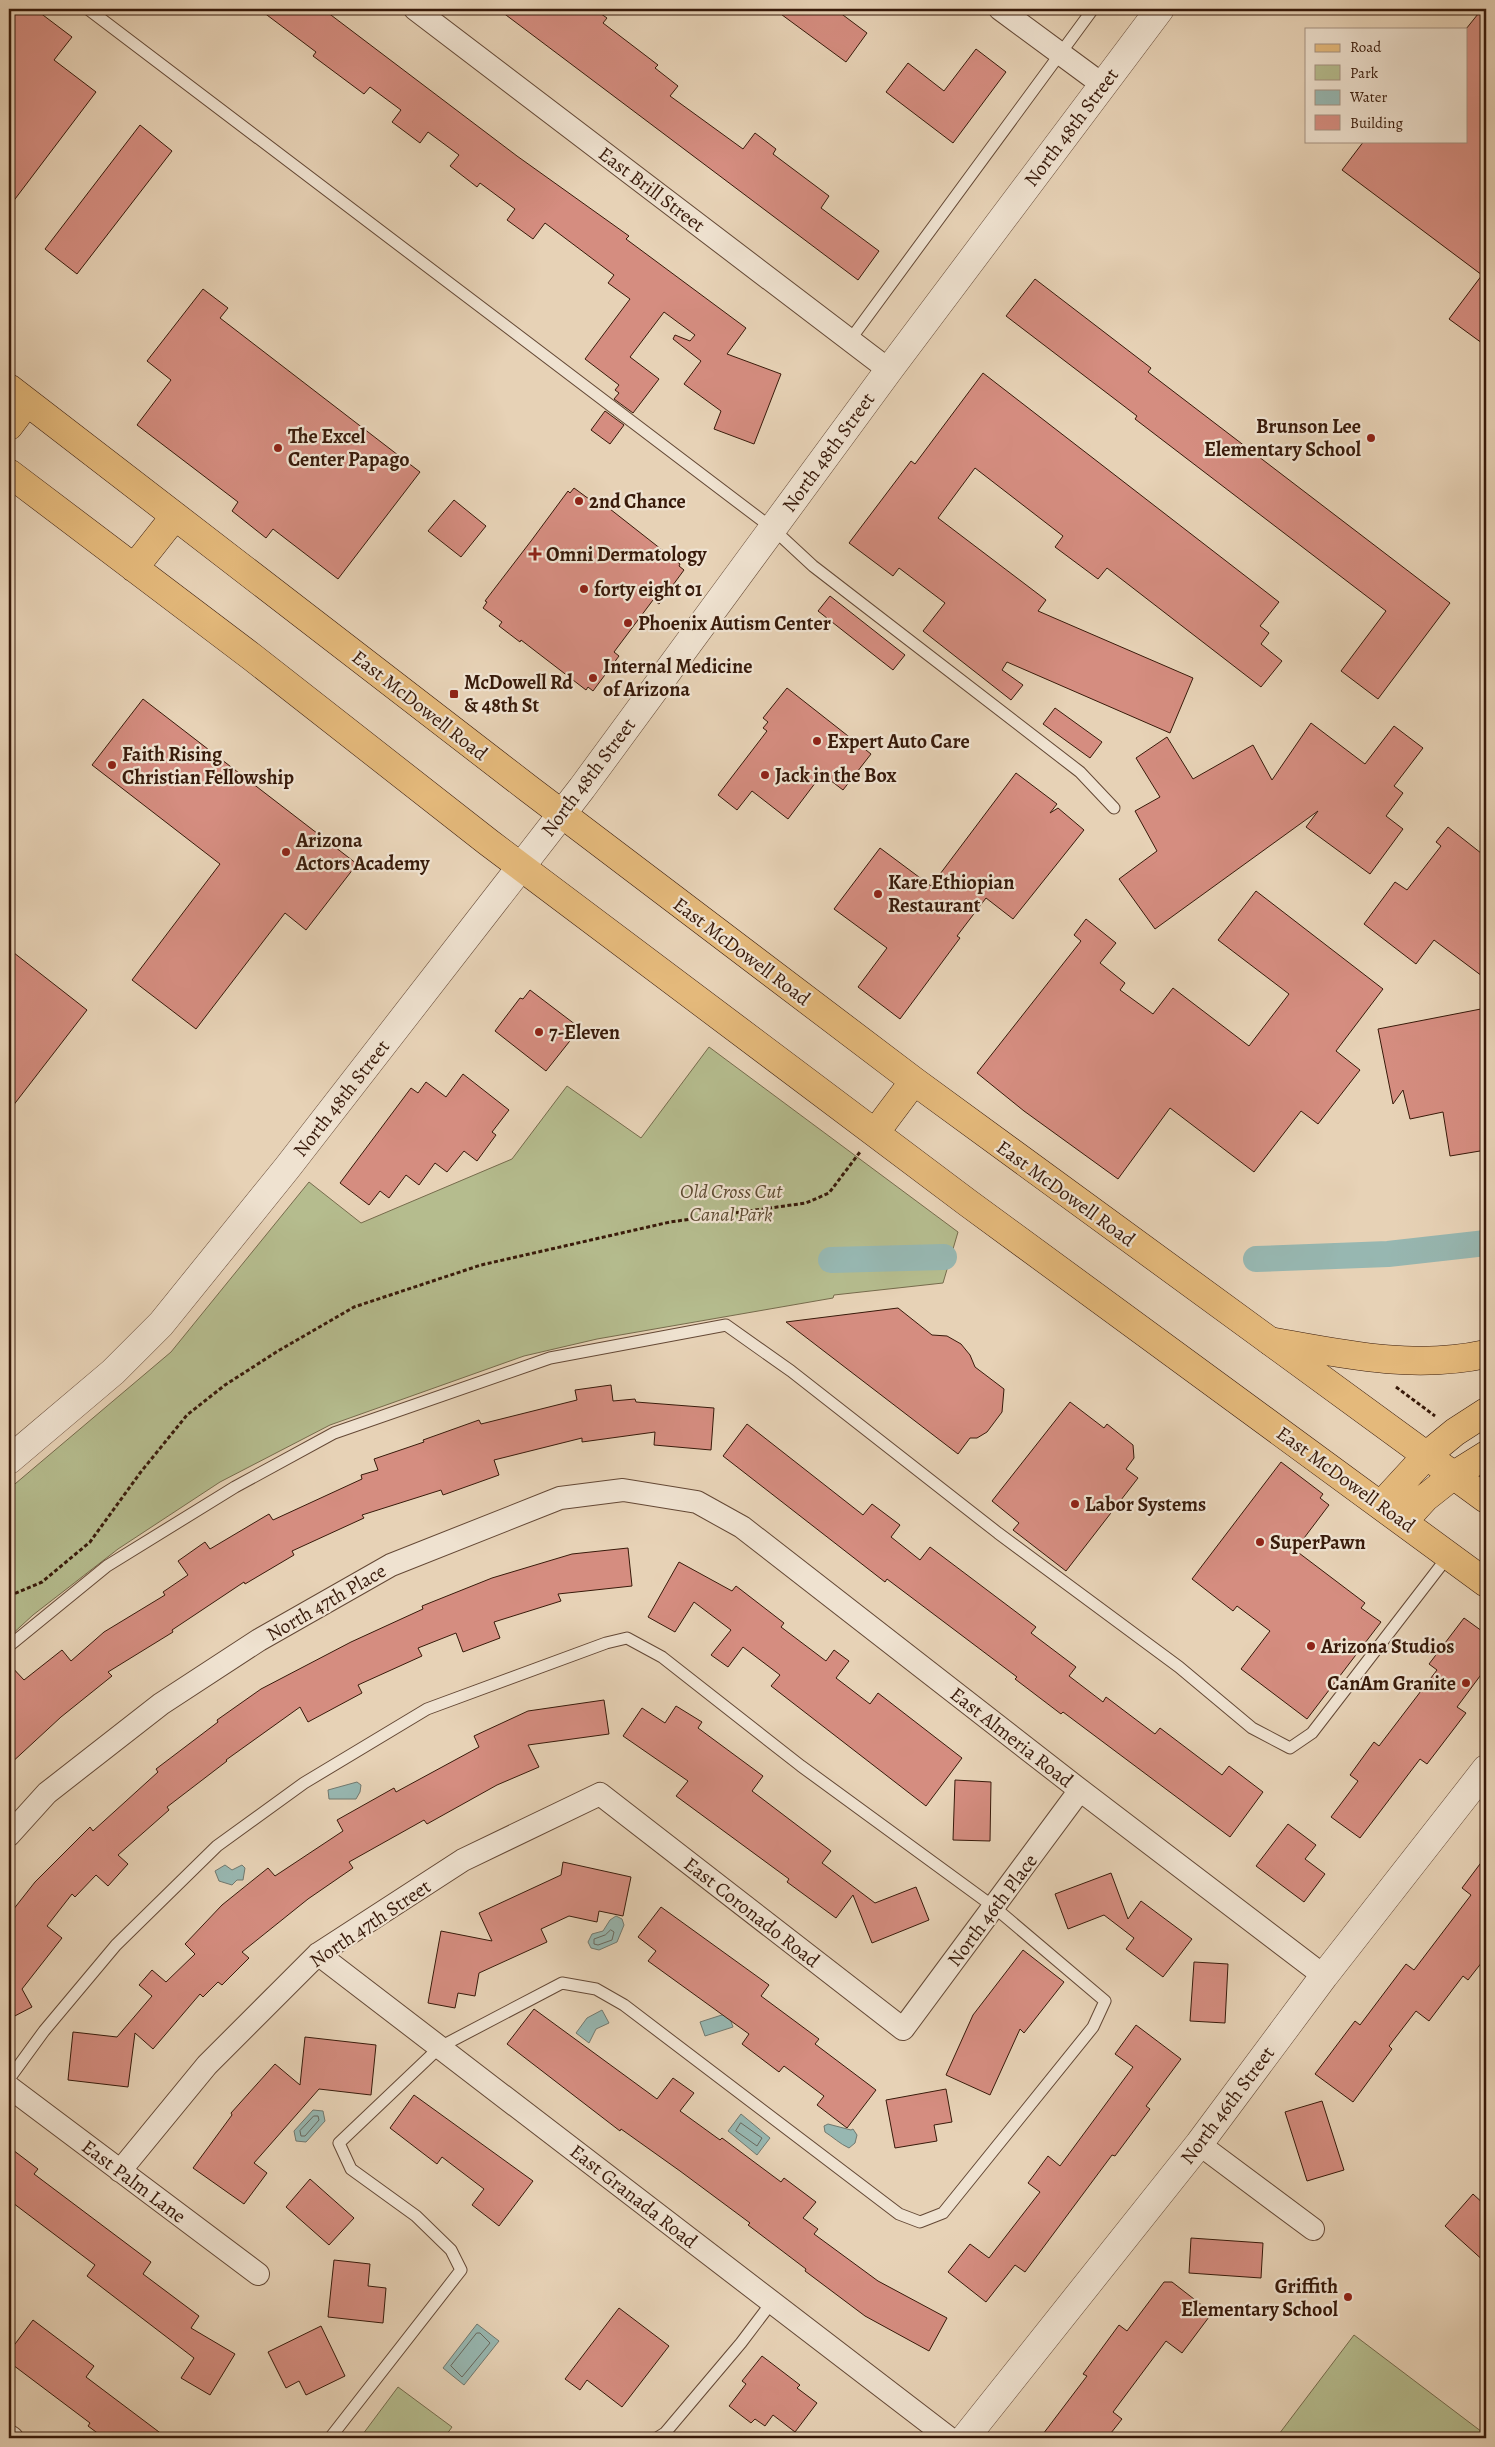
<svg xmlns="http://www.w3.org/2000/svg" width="1495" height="2447" viewBox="0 0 1495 2447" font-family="Alegreya,serif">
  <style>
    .green { fill: #b5bc8e; stroke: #766b4c }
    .water { fill: #97b7b1; stroke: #71786e }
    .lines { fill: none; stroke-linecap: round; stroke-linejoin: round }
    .shore { stroke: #68685e; stroke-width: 1 }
    .canal { stroke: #97b7b1; stroke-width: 26 }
    .building { fill: #d58d80; stroke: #381a0a }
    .service-casing { stroke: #644835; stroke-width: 13 }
    .minor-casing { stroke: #644835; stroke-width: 24 }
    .tertiary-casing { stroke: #644835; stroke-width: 29 }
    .primary-casing { stroke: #381a0a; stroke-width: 29 }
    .motorway-casing { stroke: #381a0a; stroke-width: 29 }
    .path { stroke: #381a0a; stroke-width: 3; stroke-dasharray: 4 2.5; stroke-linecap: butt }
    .service { stroke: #efe2d0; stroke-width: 11 }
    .minor { stroke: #efe2d0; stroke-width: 22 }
    .tertiary { stroke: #efe2d0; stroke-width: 28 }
    .primary { stroke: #e4b97b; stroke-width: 28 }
    .motorway { stroke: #e4b97b; stroke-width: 28 }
    .poi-dot { fill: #8f2418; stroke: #efe2d0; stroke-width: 2 }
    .labels { text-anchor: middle; stroke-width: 4.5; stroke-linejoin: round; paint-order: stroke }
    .street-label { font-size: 20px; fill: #381a0a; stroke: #efe2d0 }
    .poi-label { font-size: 20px; font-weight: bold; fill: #381a0a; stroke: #efe2d0; text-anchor: start }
    .park-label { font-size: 20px; font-style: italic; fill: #5e4b32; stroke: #efe2d0 }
  </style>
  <rect width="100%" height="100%" fill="#e7d2b6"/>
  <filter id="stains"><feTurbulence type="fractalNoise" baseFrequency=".004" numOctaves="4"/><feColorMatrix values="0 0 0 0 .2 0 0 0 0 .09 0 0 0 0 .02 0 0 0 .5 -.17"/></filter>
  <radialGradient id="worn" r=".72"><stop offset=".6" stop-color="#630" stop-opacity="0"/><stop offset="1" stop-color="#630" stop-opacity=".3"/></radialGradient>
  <path class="green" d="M709 1047 958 1232 943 1283 834 1295 833 1298 597 1339 524 1356 330 1425 220 1482 118 1549 33 1615 9 1637V1489L171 1352 309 1182 361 1223 512 1159 567 1086 641 1138Z
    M1354 2335 1486 2435V2438H1276Z
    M398 2387 452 2427 444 2438H360Z"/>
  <path class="water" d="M357 1782 361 1785 360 1792 356 1799H329L328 1790Z
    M225 1865 232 1870 242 1865 245 1868 243 1880H237L232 1885 219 1881 215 1871Z
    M616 1916 622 1919 624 1925 617 1942 599 1950 591 1948 588 1942 592 1934 603 1931 610 1920Z
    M602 2010 609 2023 596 2029 589 2043 576 2033 587 2018Z
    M728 2013 733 2027 705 2036 700 2022Z
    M313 2110 323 2111 325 2121 306 2142 296 2141 294 2131Z
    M741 2114 770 2138 757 2155 728 2131Z
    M828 2124 851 2130 853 2129 857 2135 855 2143 849 2148C840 2144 833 2137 825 2132L824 2126Z
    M477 2324 499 2341 464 2385 443 2368Z"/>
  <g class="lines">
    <path class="shore" d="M611 1930 614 1932 612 1940 598 1945 594 1944V1939L605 1935Z
      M314 2116H318L319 2120 305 2136H301L300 2131Z
      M741 2123 762 2138 757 2146 736 2131Z
      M477 2333H480L490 2343 462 2377 451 2366Z"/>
    <path class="canal" d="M1256 1259 1388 1254 1486 1243
      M831 1260 944 1257"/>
  </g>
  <path class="building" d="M9 9H35L72 37 54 60 96 92 9 207Z
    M259 9H323L517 156 629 236 626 239 746 328 727 354 781 374 754 444 714 429 721 411 684 384 701 361 673 339 675 335 690 341 695 335 664 312 630 357 659 379 633 413 614 399 619 393 615 390 619 385 585 359 630 299 608 283 614 275 545 223 533 239 507 220 515 209 480 183 477 187 450 166 459 155 428 132 420 143 392 122 401 110 370 87 364 94 313 56 316 52Z
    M498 9H594L607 18 603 23 658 65 655 68 678 86 670 96 743 149 755 133 776 149 773 154 829 196 821 208 879 251 858 280Z
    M774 9H835L867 33 846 62Z
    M1482 9H1486V346L1449 319 1482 275 1342 170 1364 141H1466V29Z
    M976 49 1006 72 953 143 886 92 908 63 944 91Z
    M140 125 172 151 77 274 45 249Z
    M1035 279 1151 368 1148 372 1450 603 1378 699 1341 671 1386 611 1135 419 1137 416 1006 316Z
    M203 289 228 308 220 318 420 472 338 579 273 529 266 538 232 511 238 502 137 425 171 380 147 361Z
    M983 373 1279 602 1260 626 1269 633 1261 644 1282 661 1261 687 1107 568 1098 579 1055 547 1063 536 975 468 938 518 1046 600 1038 611 1193 678 1170 733 1007 662 1002 670 1023 685 1011 700 923 631 945 603 899 568 893 576 849 543 911 461 915 464Z
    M605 411 624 425 610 444 591 430Z
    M574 488 593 502 596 498 680 564 679 566 684 570 659 604 653 600 614 652 619 656 593 691 588 687 586 690 521 640 520 642 499 626 502 622 483 608 487 602 485 601 531 541 568 491 570 493Z
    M454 500 486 526 461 557 428 531Z
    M830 596 905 655 893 670 818 611Z
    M787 688 871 754 843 790 822 774 788 819 752 791 737 810 718 795 767 731 763 728 768 722 763 718Z
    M143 699 357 864 306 930 285 913 196 1029 132 980 220 864 92 765Z
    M1055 708 1102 742 1090 758 1043 724Z
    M1311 723 1365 764 1394 726 1423 748 1394 786 1403 793 1386 816 1403 829 1370 874 1306 827 1318 811 1155 929 1119 879 1157 851 1135 811 1160 797 1136 758 1167 737 1193 779 1253 745 1272 780Z
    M1016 773 1057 804 1050 813 1058 808 1084 830 1013 919 986 898 957 936 960 938 900 1019 858 987 887 948 834 909 880 848 931 886Z
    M1448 827 1486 857V979L1434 940 1416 964 1364 924 1395 882 1407 890 1441 846 1436 842Z
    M1256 891 1383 989 1336 1051 1360 1070 1318 1124 1301 1111 1254 1172 1170 1108 1118 1179 1024 1111 977 1073 1081 941 1074 935 1086 919 1116 943 1100 963 1125 983 1120 990 1153 1014 1173 988 1249 1046 1289 994 1218 940Z
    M9 949 87 1010 9 1111Z
    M530 990 576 1025 570 1034 573 1037 546 1071 495 1031 520 998 523 999Z
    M1486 1008V1150L1450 1156 1443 1112 1410 1119 1403 1090 1393 1104 1378 1029Z
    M463 1074 509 1110 492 1132 496 1135 477 1161 464 1151 447 1172 435 1163 419 1185 406 1175 389 1198 380 1191 369 1205 340 1183 411 1088 418 1093 426 1082 446 1097Z
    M898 1308 932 1335 947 1336 961 1344 970 1355 975 1367 1004 1389 1002 1412 987 1432 977 1438H970L958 1454 786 1322Z
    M611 1385 613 1401 635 1399 636 1402 714 1408 711 1450 654 1445 655 1432 582 1442V1438L494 1460 499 1475 443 1495 441 1490 362 1515 364 1518 292 1551 294 1555 245 1584 244 1582 172 1630 173 1632 108 1672 112 1676 61 1717 9 1765V1664L24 1680 62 1650 71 1661 104 1632 165 1595 163 1592 188 1575 178 1561 205 1542 210 1549 269 1514 273 1520 362 1479 361 1475 378 1470 374 1459 424 1442 423 1440 479 1420 481 1424 577 1400 575 1390Z
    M1070 1402 1104 1428 1107 1424 1133 1445 1134 1458 1126 1469 1138 1478 1066 1571 1013 1530 1019 1523 992 1501Z
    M747 1424 863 1515 872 1504 900 1525 891 1537 920 1560 930 1547 1036 1627 1031 1633 1076 1667 1069 1676 1103 1702 1106 1697 1155 1734 1160 1728 1222 1775 1229 1766 1263 1792 1230 1837 1063 1712 1061 1714 1015 1679 1017 1677 887 1579 885 1582 723 1456Z
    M1281 1462 1323 1494 1320 1498 1329 1505 1295 1550 1365 1603 1361 1608 1381 1622 1307 1719 1241 1669 1270 1631 1237 1606 1233 1611 1192 1579Z
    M628 1548 632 1586 558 1594 561 1601 494 1622 500 1638 463 1652 456 1633 418 1648 422 1656 358 1685 362 1693 308 1722 300 1707 226 1760 227 1761 167 1807 169 1810 118 1855 128 1864 108 1886 96 1875 75 1897 72 1894 47 1926 62 1938 22 1989 32 2007 9 2019V1915L35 1882 90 1827 93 1831 158 1772 156 1769 218 1722 217 1720 261 1689 351 1642 423 1609 422 1606 492 1578 572 1554Z
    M679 1562 732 1591 736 1586 784 1623 781 1627 826 1661 834 1650 849 1661 836 1678 870 1704 878 1693 962 1758 926 1806 771 1686 780 1675 743 1647 728 1667 711 1655 731 1630 694 1602 675 1632 648 1617Z
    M1464 1618 1486 1634V1668L1457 1707 1466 1713 1427 1764 1420 1759 1360 1838 1331 1817 1358 1781 1350 1775 1374 1742 1379 1746 1437 1670 1429 1664Z
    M604 1700 609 1734 528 1745 539 1767 497 1785 427 1824 424 1820 349 1862 353 1868 308 1899 242 1952 249 1958 222 1985 218 1982 203 1997 200 1994 153 2049 135 2033 128 2087 68 2080 73 2032 117 2037 152 1996 139 1985 152 1970 166 1982 195 1954 185 1944 222 1905 268 1868 275 1876 343 1831 337 1820 394 1788 396 1792 479 1747 474 1736 528 1711Z
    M676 1706 702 1722 698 1728 763 1776 752 1791 831 1851 822 1863 875 1903 916 1887 929 1920 872 1943 853 1895 836 1918 787 1882 789 1879 676 1796 688 1781 623 1736 642 1708 665 1723Z
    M955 1780 991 1782 990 1841 953 1840Z
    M1288 1824 1316 1845 1305 1859 1325 1874 1304 1902 1256 1866Z
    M1486 1856V1957L1468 1980 1463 1976 1429 2021 1416 2011 1389 2046 1392 2049 1353 2102 1315 2074 1355 2021 1360 2025 1406 1964 1414 1970 1471 1895 1462 1888Z
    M563 1862 631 1877 623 1916 599 1911 597 1922 569 1916 541 1929 547 1942 479 1973 475 1996 458 1993 455 2008 428 2003 441 1931 492 1941 479 1913 561 1875Z
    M1111 1873 1128 1919 1141 1901 1192 1939 1163 1977 1126 1949 1134 1938 1104 1915 1068 1929 1055 1894Z
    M661 1907 769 1985 761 1996 819 2039 815 2044 876 2090 847 2128 817 2105 824 2096 784 2066 779 2072 742 2044 749 2034 648 1961 656 1951 638 1937Z
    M1023 1950 1064 1982 1024 2033 1020 2029 990 2095 946 2075 973 2015Z
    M1194 1962 1228 1964 1225 2023 1190 2021Z
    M534 2009 657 2099 673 2078 694 2093 680 2111 720 2140 722 2138 781 2182 784 2178 816 2202 803 2218 818 2229 814 2234 878 2281 947 2318 929 2351 865 2316 805 2271 806 2269 748 2225 750 2223 680 2171 621 2129 620 2131 507 2044Z
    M1136 2025 1181 2059 1146 2106 1150 2109 1115 2156 1112 2155 1025 2272 1015 2265 986 2302 948 2272 970 2244 989 2258 1040 2192 1028 2183 1048 2156 1060 2166 1133 2067 1115 2054Z
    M305 2037 376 2045 371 2095 319 2089 254 2163 267 2173 244 2204 193 2168 232 2115 231 2113 275 2064 300 2085Z
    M946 2089 952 2122 934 2125 937 2141 895 2148 886 2100Z
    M414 2095 533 2181 499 2226 472 2205 484 2189 442 2157 437 2164 390 2128Z
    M1322 2101 1344 2170 1307 2181 1285 2112Z
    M9 2147 38 2169 34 2174 151 2262 143 2274 199 2316 191 2328 235 2354 210 2395 181 2378 194 2358 87 2276 95 2265 9 2200Z
    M310 2179 354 2218 329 2245 286 2207Z
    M1473 2194 1486 2206V2263L1445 2226Z
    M1191 2238 1263 2243 1261 2278 1189 2273Z
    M334 2260 370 2264 368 2286 386 2288 383 2323 328 2317Z
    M1164 2282H1172L1212 2313 1182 2353 1166 2341 1113 2412 1122 2419 1107 2438H1040L1087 2376 1083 2374 1119 2325 1127 2331Z
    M619 2308 669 2346 622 2407 587 2380 580 2390 565 2379Z
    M33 2320 94 2366 86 2377 167 2438H104L88 2426 90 2423 9 2362V2352Z
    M321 2326 345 2376 306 2395 299 2381 286 2388 268 2352Z
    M762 2356 800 2385 797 2388 817 2403 795 2432 773 2415 765 2426 755 2419 751 2423 729 2406 746 2384 742 2381Z"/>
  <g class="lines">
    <defs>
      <path id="service" d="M88 9 772 528 813 566 1080 772 1114 808
        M850 340 1093 9
        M9 1646 107 1566 235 1487 334 1433 550 1358 726 1325 791 1371 998 1533 1179 1667 1252 1728 1290 1748 1312 1733 1449 1555
        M9 2079 44 2031 116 1945 217 1846 304 1783 427 1709 606 1643 627 1638 662 1657 801 1766 994 1907 1105 2001 1093 2027 943 2213 920 2222 899 2214 624 2005 596 1989 562 1983 440 2047 339 2143 351 2169 416 2216 451 2250 461 2270 330 2438
        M657 2438 665 2433 741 2343 772 2302"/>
      <path id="minor" d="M415 9 889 370
        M1000 9 1103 85
        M9 1835 47 1793 161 1704 259 1640 391 1565 560 1498 623 1490 697 1502 742 1527 1080 1790 1324 1976
        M318 1954 949 2438
        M9 2087 258 2274
        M1199 2144 1313 2229
        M120 2171 207 2065 318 1954 463 1860 600 1794 903 2029 1080 1790
        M9 2436 12 2438"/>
      <path id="tertiary" d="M9 1460 113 1372 161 1324 287 1168 582 788 889 370 1160 9
        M965 2438 1199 2144 1324 1976 1486 1769"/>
      <path id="primary" d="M9 388 529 789 914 1081 1486 1499
        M9 426 27 402
        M9 473 252 657 488 842 968 1203 1486 1583
        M134 568 175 516
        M875 1133 914 1081
        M1381 1505 1427 1455
        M1404 1521 1425 1498 1454 1475"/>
      <path id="motorway" d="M1270 1341C1342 1354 1413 1370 1486 1354
        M1427 1455 1455 1432 1486 1412
        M1454 1475 1486 1455"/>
    </defs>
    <use href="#service" class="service-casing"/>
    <use href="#minor" class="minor-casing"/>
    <use href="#tertiary" class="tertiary-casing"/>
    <use href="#primary" class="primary-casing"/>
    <use href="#motorway" class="motorway-casing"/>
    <path class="path" d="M1396 1387 1435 1416
      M9 1596 42 1582 90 1542 140 1473 187 1415 225 1385 278 1351 354 1307 481 1265 670 1222 806 1203 829 1193 860 1152"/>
    <use href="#service" class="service"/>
    <use href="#minor" class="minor"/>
    <use href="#tertiary" class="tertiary"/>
    <use href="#primary" class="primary"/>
    <use href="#motorway" class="motorway"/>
  </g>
  <g class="poi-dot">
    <circle cx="1371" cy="438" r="5"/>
    <circle cx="278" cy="448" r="5"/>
    <circle cx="579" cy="501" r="5"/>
    <path d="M532.5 546.5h5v5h5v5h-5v5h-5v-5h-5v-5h5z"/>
    <circle cx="584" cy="589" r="5"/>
    <circle cx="628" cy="623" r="5"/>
    <circle cx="593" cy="678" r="5"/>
    <rect x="449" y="689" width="10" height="10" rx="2.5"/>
    <circle cx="817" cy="741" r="5"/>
    <circle cx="112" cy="765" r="5"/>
    <circle cx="765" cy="775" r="5"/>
    <circle cx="286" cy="852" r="5"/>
    <circle cx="878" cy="894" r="5"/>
    <circle cx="539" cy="1032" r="5"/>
    <circle cx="1075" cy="1504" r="5"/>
    <circle cx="1260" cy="1542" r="5"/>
    <circle cx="1311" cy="1646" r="5"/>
    <circle cx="1466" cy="1683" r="5"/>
    <circle cx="1348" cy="2297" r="5"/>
  </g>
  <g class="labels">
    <g class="street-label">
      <text transform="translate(1071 127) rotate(-53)" y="7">North 48th Street</text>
      <text transform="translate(652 189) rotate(37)" y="7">East Brill Street</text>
      <text transform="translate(828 452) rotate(-54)" y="7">North 48th Street</text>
      <text transform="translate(420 705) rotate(38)" y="7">East McDowell Road</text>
      <text transform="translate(588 777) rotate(-53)" y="7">North 48th Street</text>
      <text transform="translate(742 951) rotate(37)" y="7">East McDowell Road</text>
      <text transform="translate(341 1098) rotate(-52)" y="7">North 48th Street</text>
      <text transform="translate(1066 1193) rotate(36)" y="7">East McDowell Road</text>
      <text transform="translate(1346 1479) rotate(36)" y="7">East McDowell Road</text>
      <text transform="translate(326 1602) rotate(-30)" y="7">North 47th Place</text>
      <text transform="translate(1012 1737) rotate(38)" y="7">East Almeria Road</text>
      <text transform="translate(992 1910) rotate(-53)" y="7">North 46th Place</text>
      <text transform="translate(752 1912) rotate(38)" y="7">East Coronado Road</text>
      <text transform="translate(370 1923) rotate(-34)" y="7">North 47th Street</text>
      <text transform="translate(1227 2105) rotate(-53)" y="7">North 46th Street</text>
      <text transform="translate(134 2181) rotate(37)" y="7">East Palm Lane</text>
      <text transform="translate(634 2196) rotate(38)" y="7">East Granada Road</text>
    </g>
    <g class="poi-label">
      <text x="1361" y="433" text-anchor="end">Brunson Lee<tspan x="1361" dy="23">Elementary School</tspan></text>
      <text x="288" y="443">The Excel<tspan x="288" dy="23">Center Papago</tspan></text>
      <text x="589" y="508">2nd Chance</text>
      <text x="546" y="561">Omni Dermatology</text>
      <text x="594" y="596">forty eight 01</text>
      <text x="638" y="630">Phoenix Autism Center</text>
      <text x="603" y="673">Internal Medicine<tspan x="603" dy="23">of Arizona</tspan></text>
      <text x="464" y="689">McDowell Rd<tspan x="464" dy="23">&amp; 48th St</tspan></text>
      <text x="827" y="748">Expert Auto Care</text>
      <text x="122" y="761">Faith Rising<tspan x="122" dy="23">Christian Fellowship</tspan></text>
      <text x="775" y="782">Jack in the Box</text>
      <text x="296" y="847">Arizona<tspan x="296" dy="23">Actors Academy</tspan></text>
      <text x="888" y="889">Kare Ethiopian<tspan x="888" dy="23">Restaurant</tspan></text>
      <text x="549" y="1039">7-Eleven</text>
      <text x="1085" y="1511">Labor Systems</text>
      <text x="1270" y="1549">SuperPawn</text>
      <text x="1321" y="1653">Arizona Studios</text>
      <text x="1456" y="1690" text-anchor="end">CanAm Granite</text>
      <text x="1338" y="2293" text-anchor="end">Griffith<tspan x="1338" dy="23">Elementary School</tspan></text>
    </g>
    <g class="park-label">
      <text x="731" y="1198">Old Cross Cut<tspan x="731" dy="23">Canal Park</tspan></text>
    </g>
  </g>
  <rect width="1495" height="2447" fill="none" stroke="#e7d2b6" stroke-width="30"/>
  <rect x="10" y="10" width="1475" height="2427" fill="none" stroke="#381a0a" stroke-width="2.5"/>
  <rect x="15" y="15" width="1465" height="2417" fill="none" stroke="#381a0a"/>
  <rect x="1305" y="28" width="162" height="115" fill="#efe2d0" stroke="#a69281"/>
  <rect x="1315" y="44" width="25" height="8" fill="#e4b97b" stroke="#a69281"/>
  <text x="1350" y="52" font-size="15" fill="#381a0a">Road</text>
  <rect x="1315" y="65" width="25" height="15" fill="#b5bc8e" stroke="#a69281"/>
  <text x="1350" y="78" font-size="15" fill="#381a0a">Park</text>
  <rect x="1315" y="90" width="25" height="15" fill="#97b7b1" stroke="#a69281"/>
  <text x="1350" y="102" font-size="15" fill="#381a0a">Water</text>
  <rect x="1315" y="115" width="25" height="15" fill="#d58d80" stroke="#a69281"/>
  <text x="1350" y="128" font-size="15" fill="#381a0a">Building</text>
  <rect width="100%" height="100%" filter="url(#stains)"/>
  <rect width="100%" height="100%" fill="url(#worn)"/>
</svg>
